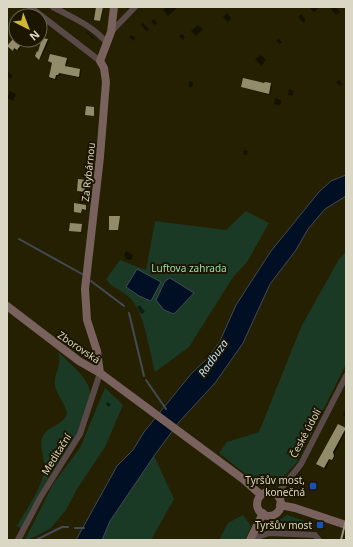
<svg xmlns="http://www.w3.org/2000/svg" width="353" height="547" viewBox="0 0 353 547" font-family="'Noto Sans',sans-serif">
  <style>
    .green { fill: #1b3a25 }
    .water { fill: #000f23; stroke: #414b54 }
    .shadow { fill: #0007 }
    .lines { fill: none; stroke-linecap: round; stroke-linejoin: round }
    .stream { stroke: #414b54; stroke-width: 2 }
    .building { fill: #928c6b }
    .street { stroke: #594947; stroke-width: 6 }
    .secondary { stroke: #79615d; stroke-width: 8 }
    .rail { stroke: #96927b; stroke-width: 2 }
    .transit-dot { fill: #1a4fb4; stroke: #1c1600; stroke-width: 1.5 }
    .labels { text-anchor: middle; stroke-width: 4; stroke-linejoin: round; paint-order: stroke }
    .street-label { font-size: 10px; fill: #dad7c5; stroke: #1c1600 }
    .park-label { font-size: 10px; fill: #9adcad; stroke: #1c1600 }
    .poi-label { font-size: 10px; fill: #dad7c5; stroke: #1c1600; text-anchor: end }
    .water-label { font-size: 11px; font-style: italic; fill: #badcfb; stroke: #1c1600 }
  </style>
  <rect width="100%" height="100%" fill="#252001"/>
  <path class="green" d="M246 211 269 223 247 262 233 277 189 347 155 372C150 353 144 311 130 298 122 290 111 288 106 279L120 260 146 270 155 221 226 230Z
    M346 252V364L297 462 277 484 272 486C251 481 236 466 219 453L227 442 259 432 301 327 339 259Z
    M58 352C67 361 89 378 90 392 93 421 57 465 42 489 34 501 28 516 21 529L17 526C26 509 41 490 44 471 46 461 39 448 42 438 46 426 64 426 67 413 65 403 57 396 55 386 53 374 63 366 58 352Z
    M105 388 123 405 105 447 77 489 66 510 51 528 28 540H25L53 484 80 448Z
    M154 456 174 499 151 540H102L110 521Z
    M243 515 251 526 245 540H219L228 523Z
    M287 515 305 521 304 527 271 530 273 524Z"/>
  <path class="water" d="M346 175V196L325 209 308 229 296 250 270 284 243 343 215 383 179 422 154 456 110 521 102 540H76L117 466 133 450 144 432 191 374 208 358 220 341 236 305 271 251 319 192 331 181Z
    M137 269 161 282 151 301 139 296 126 287Z
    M170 278 194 293 174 314 164 310 156 300 165 281Z"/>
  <path class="shadow" d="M97 7 103 9 101 21 96 20Z
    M166 7H178L168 16 163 10Z
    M309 7H319L314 12Z
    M329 7H335L340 12 336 15Z
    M227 13 231 18 228 22 223 17Z
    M301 14 306 20 304 23 298 17Z
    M154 19 157 23 155 25 151 22Z
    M16 21V32L15 33 9 26Z
    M143 23 149 29 147 32 141 25Z
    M198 25 203 29 196 36 191 31Z
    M86 32H87L94 38 93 39Z
    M182 34 185 37 183 40 179 36Z
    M132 35 135 38 133 41 129 37Z
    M43 39 49 41 40 60 36 56 39 53Z
    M279 39 282 42 280 44 276 41Z
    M13 40 21 47 19 51 16 49 15 51 10 47Z
    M261 55 266 60 261 66 255 59Z
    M66 59 68 60 66 67 81 71 80 78 61 74 60 76H57V80L52 79 50 77 53 64 49 61Z
    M8 72 13 76 10 79 7 76Z
    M339 80 342 83 340 86 336 82Z
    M189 81 193 82 192 87H189Z
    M271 84 272 86 270 95 242 87Z
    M289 89 294 91 292 96 288 95Z
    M10 91 16 94 13 101 7 98Z
    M275 98 281 100 280 106 274 104Z
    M244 150 248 151 247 155 243 154Z
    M87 181 88 182 86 193H80L78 191Z
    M86 206 87 210H82V213L75 211Z
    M81 225 82 233 70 230Z
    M126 251 133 255 131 260 126 259 124 255Z
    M140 305 145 312 141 314 137 307Z
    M107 402 111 404 109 407 106 405Z
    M346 408V417L343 415Z
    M345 429 346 431 334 454 335 455 333 461 330 459 326 469 318 466 317 464Z"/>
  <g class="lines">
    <path class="stream" d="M19 239 82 274
      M91 281 124 306
      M129 313 144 376
      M146 380 166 409
      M75 528H84
      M36 540 62 527H68"/>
  </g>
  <path class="building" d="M96 7H103L100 21 94 20Z
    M42 38 48 39 39 60 35 56 37 51 38 52Z
    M13 39 21 45 17 50 14 48 13 51 7 46Z
    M50 54 67 58 65 66 80 69 79 77 59 73 58 75H56L55 79 49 77 52 63 48 61Z
    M243 78 264 83 265 82 271 83 269 94 241 87Z
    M86 106 94 107V116L85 115Z
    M78 179 87 180 85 192 77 191Z
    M74 203 86 205V210L82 209 81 213 74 212Z
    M109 216H120L118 230H109Z
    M70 223 82 224 81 232 69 231Z
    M338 424 346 428 333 452 334 456 332 460 329 459 324 468 316 464Z"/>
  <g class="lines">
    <path class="street" d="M30 7 100 61
      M53 7C73 18 92 25 107 43
      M111 32 135 7
      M276 495 301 464 346 376
      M250 539 270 533 315 535 319 540
      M18 540 40 498 80 434 100 373"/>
    <path class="secondary" d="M7 306 79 361 100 373 243 479 261 495
      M100 373 97 351 87 320 85 289 100 157 106 82 104 68 100 61 111 32 114 7
      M257 504a12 12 0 1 1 24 0a12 12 0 1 1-24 0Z
      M280 505 295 508 346 525
      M250 540 263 513"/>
    <path class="rail" d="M341 540 346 520"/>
  </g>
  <g class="transit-dot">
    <rect x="309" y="482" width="8" height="8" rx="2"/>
    <rect x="316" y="521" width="8" height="8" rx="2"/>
  </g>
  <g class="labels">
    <g class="street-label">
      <text transform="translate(88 172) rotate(-84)" y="4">Za Rybárnou</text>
      <text transform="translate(79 347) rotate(34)" y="4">Zborovská</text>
      <text transform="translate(305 433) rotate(-62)" y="4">České údolí</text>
      <text transform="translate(56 454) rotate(-58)" y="4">Meditační</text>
    </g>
    <g class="park-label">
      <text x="189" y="272">Luftova zahrada</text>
    </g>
    <g class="poi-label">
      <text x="305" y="484">Tyršův most,<tspan x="305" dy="12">konečná</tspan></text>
      <text x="312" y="529">Tyršův most</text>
    </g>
    <g class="water-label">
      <text transform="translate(213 358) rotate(-55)" y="4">Radbuza</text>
    </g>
  </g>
  <rect width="353" height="547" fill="none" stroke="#dad7c5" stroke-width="16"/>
  <g transform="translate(28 28) rotate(138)"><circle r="19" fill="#1c1600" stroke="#68634f"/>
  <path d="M0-3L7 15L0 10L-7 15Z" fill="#d1b736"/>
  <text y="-6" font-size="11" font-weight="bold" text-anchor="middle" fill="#dad7c5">N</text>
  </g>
</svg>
